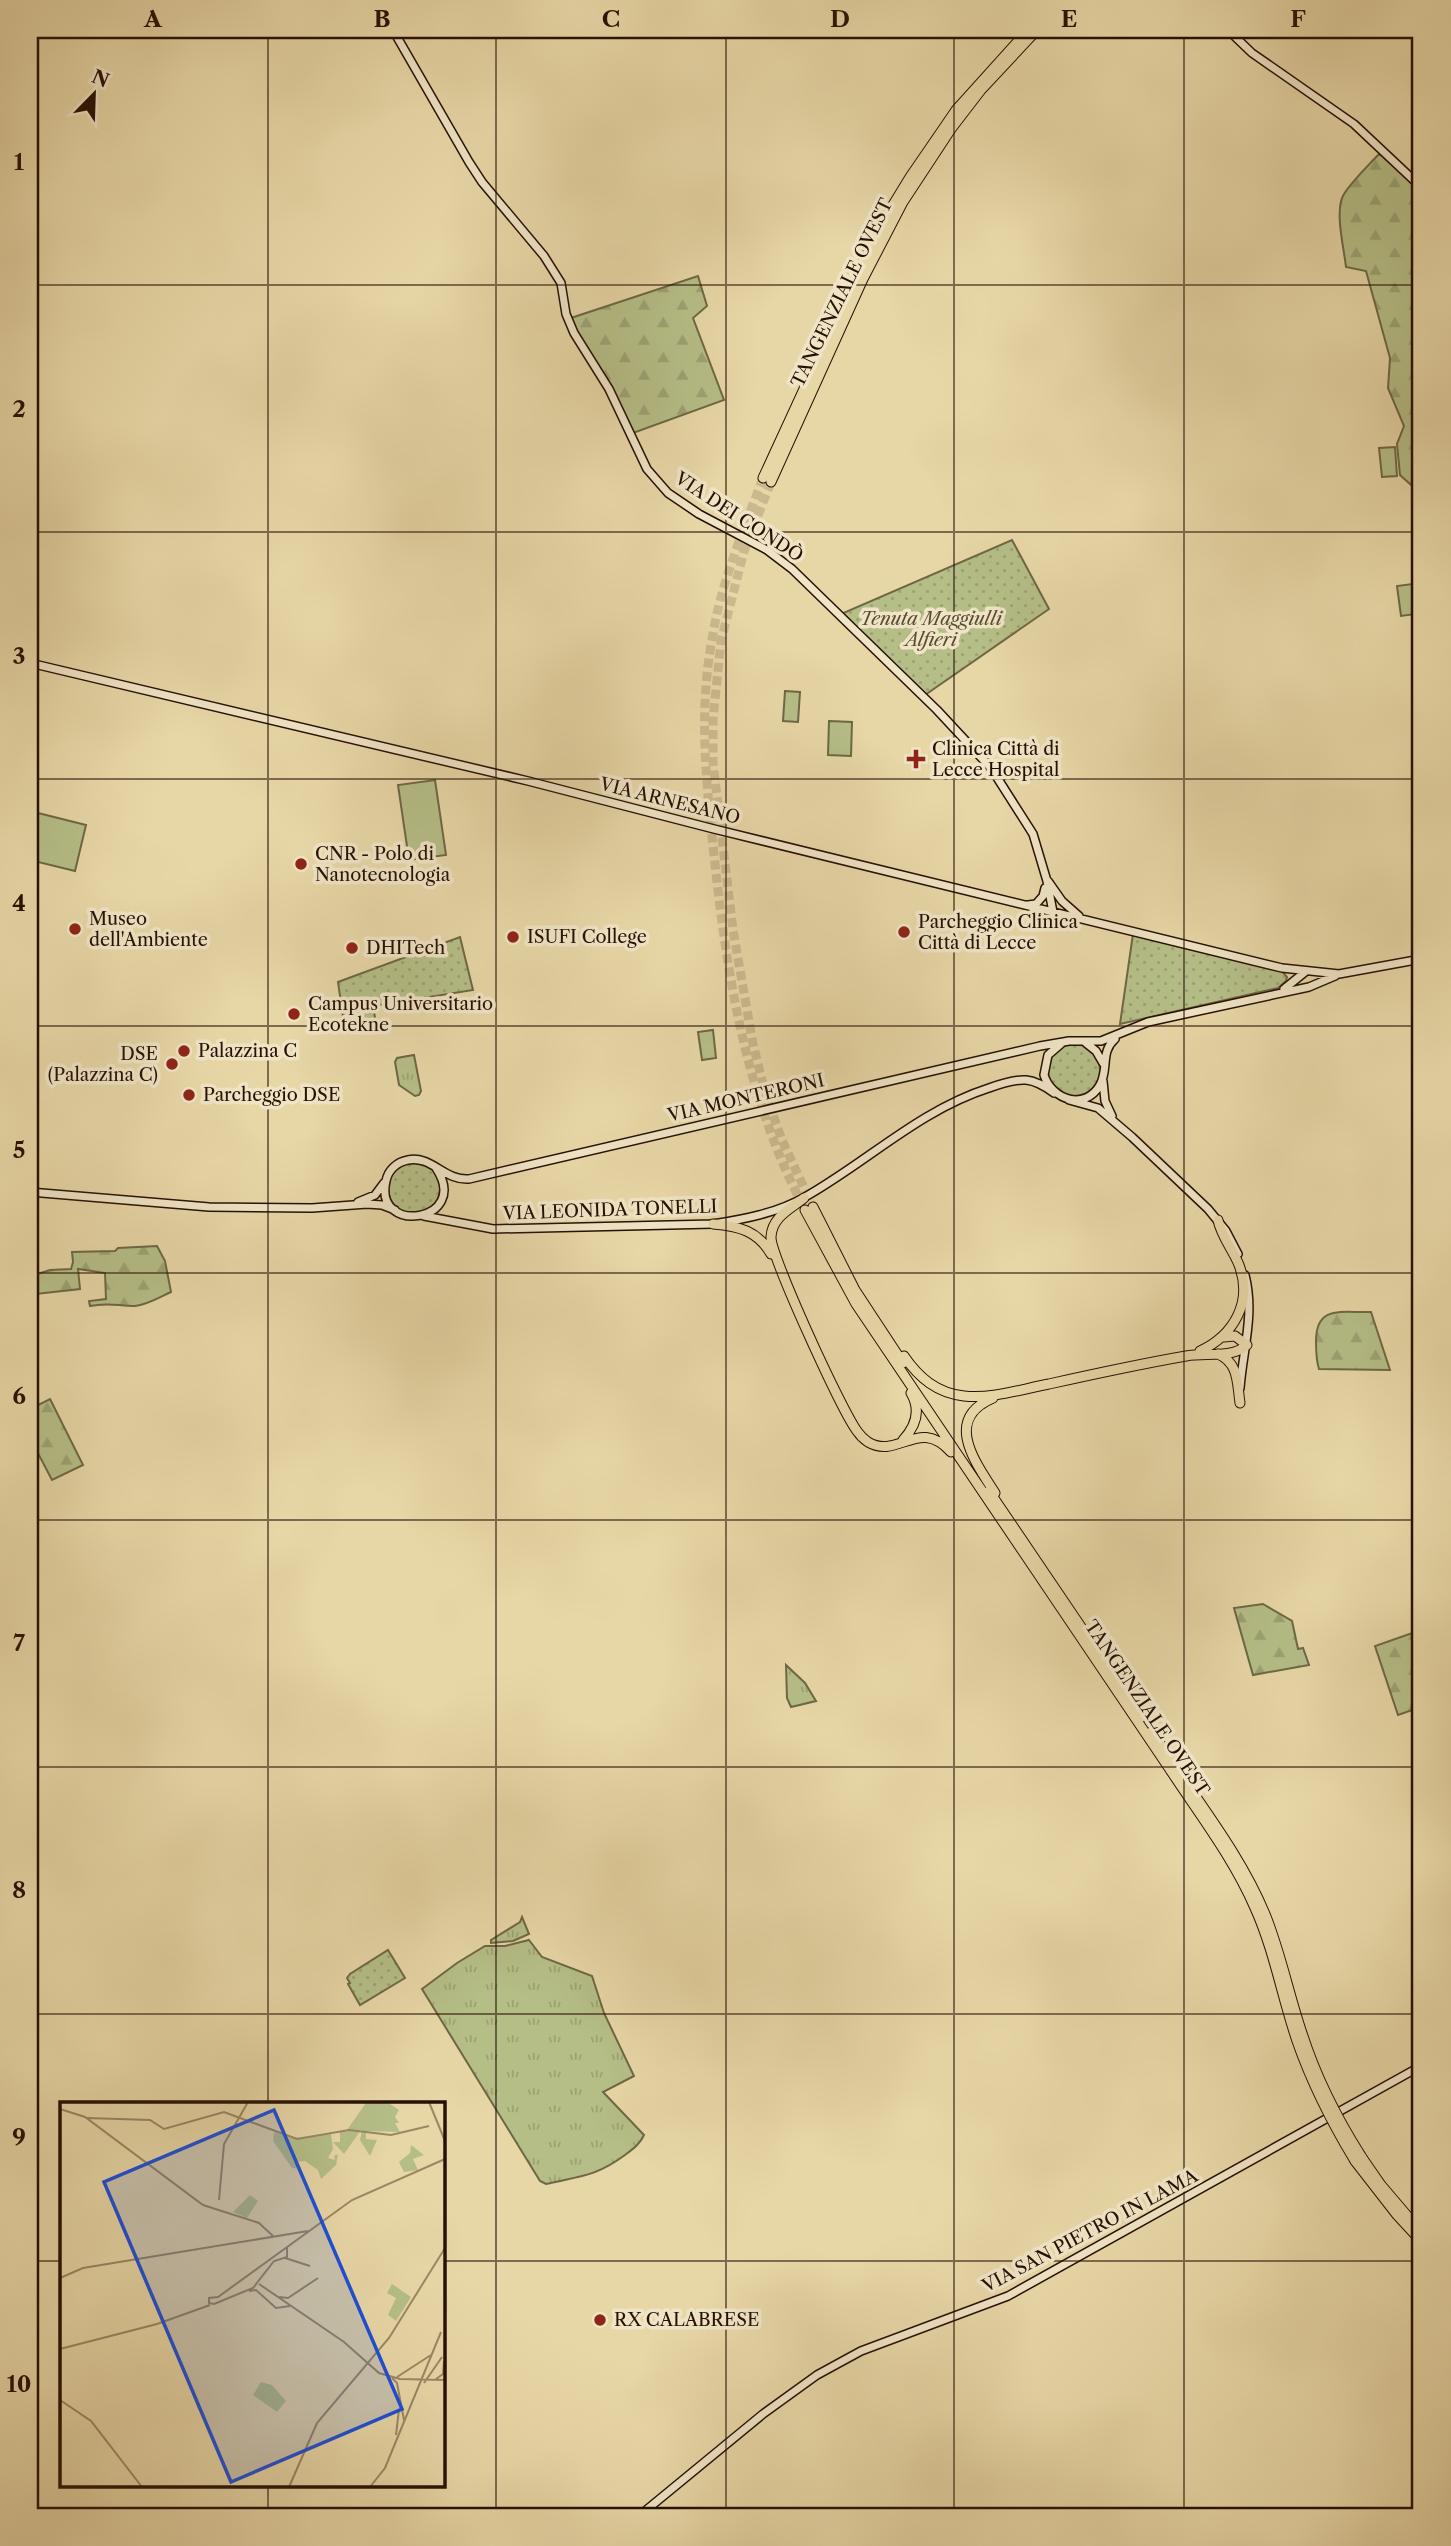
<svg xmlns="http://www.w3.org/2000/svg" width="1451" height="2546" viewBox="0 0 1451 2546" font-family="'Libre Caslon Text',serif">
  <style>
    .grass { fill: url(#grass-tufts); stroke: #6e6745; stroke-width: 2 }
    .forest { fill: url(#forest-firs); stroke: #6e6745; stroke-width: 2 }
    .garden { fill: url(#garden-dots); stroke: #6e6745; stroke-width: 2 }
    .pitch { fill: #b5be87; stroke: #6e6745; stroke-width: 2 }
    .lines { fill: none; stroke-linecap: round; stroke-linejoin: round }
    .highway-tunnel { stroke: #cab88e; stroke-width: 9; stroke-dasharray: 9 4.5; stroke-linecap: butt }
    .secondary-casing { stroke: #271003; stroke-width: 10 }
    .highway-casing { stroke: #271003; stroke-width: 11 }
    .secondary { stroke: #efe4c5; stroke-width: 7 }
    .highway { stroke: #e7d6a6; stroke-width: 9 }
    .highway-bridge-casing { stroke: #271003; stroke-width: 11; stroke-linecap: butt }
    .highway-bridge { stroke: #e7d6a6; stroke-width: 9 }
    .grid { fill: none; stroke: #271003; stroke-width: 2; stroke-opacity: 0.55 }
    .poi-dot { fill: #8f2418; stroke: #efe4c5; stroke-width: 2.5 }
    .labels { text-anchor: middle; stroke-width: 7; stroke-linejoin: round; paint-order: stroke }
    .street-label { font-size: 18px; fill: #271003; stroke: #efe4c5 }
    .park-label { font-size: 18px; font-style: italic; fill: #594d31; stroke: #efe4c5 }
    .poi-label { font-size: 18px; fill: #271003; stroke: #efe4c5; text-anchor: start }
    .inset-road { fill: none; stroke: #9a8765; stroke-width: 2 }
    .view { fill: #1d4ed8; fill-opacity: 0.15; stroke: #1d4ed8; stroke-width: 3.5 }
    .inset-edge { fill: none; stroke: #271003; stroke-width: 3.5 }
    .neatline { fill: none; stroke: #271003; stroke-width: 2.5 }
    .grid-label { font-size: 23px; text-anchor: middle; font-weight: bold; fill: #271003 }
  </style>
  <defs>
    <pattern id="grass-tufts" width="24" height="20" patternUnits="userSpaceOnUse" patternTransform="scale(1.75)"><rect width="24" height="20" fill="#b5be87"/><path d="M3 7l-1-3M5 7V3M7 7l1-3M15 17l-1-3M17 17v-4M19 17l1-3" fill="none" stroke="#9ca273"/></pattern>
    <pattern id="forest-firs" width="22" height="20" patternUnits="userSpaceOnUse" patternTransform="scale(1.75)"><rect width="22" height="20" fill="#b5be87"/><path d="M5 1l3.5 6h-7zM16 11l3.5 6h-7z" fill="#9ca273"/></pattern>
    <pattern id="garden-dots" width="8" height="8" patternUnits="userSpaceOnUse" patternTransform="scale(1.75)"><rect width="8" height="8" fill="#b5be87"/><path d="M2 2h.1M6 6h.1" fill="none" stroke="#9ca273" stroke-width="1.8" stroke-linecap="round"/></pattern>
  </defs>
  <rect width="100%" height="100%" fill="#e7d6a6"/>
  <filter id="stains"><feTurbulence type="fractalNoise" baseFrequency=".00286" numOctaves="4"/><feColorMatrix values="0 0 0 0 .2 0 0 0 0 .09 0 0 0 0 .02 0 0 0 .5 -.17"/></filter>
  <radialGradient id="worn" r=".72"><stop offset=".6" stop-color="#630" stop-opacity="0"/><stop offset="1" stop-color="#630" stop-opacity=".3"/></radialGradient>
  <path class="grass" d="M414 1055 421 1091 419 1095 415 1096 399 1085 395 1062 397 1058Z
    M786 1665 805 1683 816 1701 791 1707 787 1698Z
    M522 1917 529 1934 513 1941 491 1943V1940L520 1922Z
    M529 1940 542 1957 592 1976 604 2013 634 2076 603 2092 644 2135C640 2144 633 2149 625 2155 595 2177 580 2176 546 2184L540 2181 422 1989 457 1963 485 1946H505Z"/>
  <path class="forest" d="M1378 155H1384L1421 189V494L1400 475 1397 444 1404 426 1388 388 1390 358 1366 271 1346 267C1344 248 1334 210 1344 194 1353 180 1367 167 1378 155Z
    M698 276 707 306 693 318 724 400 633 433 604 374 576 332 571 318Z
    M157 1246 165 1261 171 1292C160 1297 147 1305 135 1306 118 1306 108 1302 90 1306L89 1301 106 1299 105 1273 78 1269 80 1289 36 1294 31 1276 50 1270 71 1269 73 1262 72 1252 115 1251 118 1248Z
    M1371 1312 1390 1370 1319 1369C1316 1360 1316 1351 1316 1341 1316 1304 1343 1313 1371 1312Z
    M50 1399 83 1465 52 1480 30 1438V1409Z
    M1263 1604 1292 1621 1298 1649 1303 1648 1309 1665 1253 1675 1234 1608Z
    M1421 1630V1707L1398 1715 1375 1646Z"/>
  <path class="garden" d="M1012 540 1049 609 925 695 841 614Z
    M1133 934 1281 970 1287 977 1286 981 1278 988 1120 1024Z
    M460 937 473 990 373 1006 377 1029 374 1032 344 1024 338 982Z
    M1048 1070a26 26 0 1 1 52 0a26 26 0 1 1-52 0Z
    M388 1188a26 26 0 1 1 52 0a26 26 0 1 1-52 0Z
    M388 1950 405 1978 360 2005 348 1984 350 1983 347 1978 350 1974Z"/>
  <path class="pitch" d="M1395 447 1397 476 1382 477 1379 448Z
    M1412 584 1416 614 1401 616 1397 586Z
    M785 691 800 692 798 722 783 721Z
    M829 721 852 722 851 756 828 755Z
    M435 780 446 855 409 860 398 785Z
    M30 811 86 825 75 871 30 860Z
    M713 1030 716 1058 702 1060 698 1032Z"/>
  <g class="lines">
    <path class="highway-tunnel" d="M763 478C744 529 722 580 713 634 698 711 706 778 714 855 727 977 746 1096 803 1206
      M771 482 744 551 721 641 713 719V763L733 930 753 1044 766 1096 782 1140 813 1207"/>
    <defs>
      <path id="secondary" d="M393 30 469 162 482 182 544 256 561 283 566 314 574 333 609 389 647 469 668 493 699 514 767 550 792 569 937 710 991 768 1033 834 1047 881 1053 912
        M1228 30 1252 53 1354 124 1421 187
        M30 663 528 781 714 829 1282 968 1339 974 1421 959
        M1048 881 1062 901 1079 916
        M1028 905 1036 904 1043 896 1045 888
        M1284 989 1305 972
        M1062 1043 1048 1055 1044 1075C1052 1100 1085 1111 1100 1085 1109 1069 1100 1052 1115 1039
        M1086 1043 1096 1051 1103 1063
        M1103 1081 1105 1101 1112 1116
        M1069 1100 1098 1108 1132 1137 1208 1209 1226 1231 1238 1254
        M436 1168C472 1222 373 1236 386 1181 388 1170 397 1162 408 1160 431 1155 445 1181 469 1179L1040 1046 1069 1041H1101L1148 1022 1309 987 1335 976
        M30 1192 209 1207 312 1208 367 1204 382 1205 395 1210
        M358 1202 375 1195 384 1183
        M424 1216 493 1229 713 1224C745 1219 777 1213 805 1197 867 1162 920 1110 989 1088 1000 1084 1014 1079 1026 1080 1037 1081 1046 1087 1054 1093
        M1240 1388C1243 1349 1255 1314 1245 1275
        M639 2516 763 2414 817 2375 861 2351 1008 2296 1421 2066"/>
      <path id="highway" d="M763 478 856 276 888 213 910 177 956 110 1028 30
        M771 482 863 279 903 202 951 129 981 90 1037 30
        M804 1198C790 1209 772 1217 771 1237 770 1255 842 1411 857 1431 859 1434 865 1440 868 1442 898 1460 919 1416 951 1452
        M813 1207 855 1290 903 1363
        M805 1210 856 1304 1171 1771
        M713 1224C739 1226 758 1231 771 1254
        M1200 1351C1234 1335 1253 1302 1239 1265 1233 1250 1221 1236 1218 1220
        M1218 1354C1239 1363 1237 1383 1240 1403
        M904 1356C919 1378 937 1393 964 1396 992 1399 1022 1389 1049 1384 1094 1374 1140 1364 1186 1356 1205 1352 1232 1359 1247 1345L1235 1336 1224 1337
        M993 1398C943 1419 975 1462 995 1493
        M903 1440C916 1426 921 1410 911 1393
        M989 1491 1142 1717
        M1152 1731 1176 1768
        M1361 2156 1381 2185 1421 2232
        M1355 2161 1397 2215 1421 2241"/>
    </defs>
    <use href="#secondary" class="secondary-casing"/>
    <use href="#highway" class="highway-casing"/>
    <use href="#secondary" class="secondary"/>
    <use href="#highway" class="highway"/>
    <defs>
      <path id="highway-bridge" d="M1176 1768C1208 1815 1243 1861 1265 1914 1281 1953 1289 1996 1303 2036 1317 2079 1337 2118 1361 2156
        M1171 1771C1200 1815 1234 1859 1255 1908 1274 1950 1282 1997 1297 2041 1312 2084 1332 2123 1355 2161"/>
    </defs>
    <use href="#highway-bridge" class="highway-bridge-casing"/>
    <use href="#highway-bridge" class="highway-bridge"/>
  </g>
  <path class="grid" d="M268 30V2103M496 30V2516M726 30V2516M954 30V2516M1184 30V2516M30 285H1421M30 532H1421M30 779H1421M30 1026H1421M30 1273H1421M30 1520H1421M30 1767H1421M30 2014H1421M30 2261H61M443 2261H1421M268 2485V2516"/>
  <g class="poi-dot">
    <path d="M912.5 748.5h7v7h7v7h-7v7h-7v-7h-7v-7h7z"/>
    <circle cx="301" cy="864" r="7"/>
    <circle cx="75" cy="929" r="7"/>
    <circle cx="904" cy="932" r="7"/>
    <circle cx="513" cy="937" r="7"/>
    <circle cx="352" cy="948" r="7"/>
    <circle cx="294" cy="1014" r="7"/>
    <circle cx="184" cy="1051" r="7"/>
    <circle cx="172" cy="1064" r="7"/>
    <circle cx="189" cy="1095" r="7"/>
    <circle cx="600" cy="2320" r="7"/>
  </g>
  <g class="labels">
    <g class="street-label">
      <text transform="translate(842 293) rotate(-64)" y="6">TANGENZIALE OVEST</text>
      <text transform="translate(739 517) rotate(33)" y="6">VIA DEI CONDÒ</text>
      <text transform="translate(670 801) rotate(14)" y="6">VIA ARNESANO</text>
      <text transform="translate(746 1098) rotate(-13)" y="6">VIA MONTERONI</text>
      <text transform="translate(610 1210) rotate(-2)" y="6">VIA LEONIDA TONELLI</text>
      <text transform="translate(1147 1708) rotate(56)" y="6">TANGENZIALE OVEST</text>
      <text transform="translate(1090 2231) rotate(-28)" y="6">VIA SAN PIETRO IN LAMA</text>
    </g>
    <g class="park-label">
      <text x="931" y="625">Tenuta Maggiulli<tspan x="931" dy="21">Alfieri</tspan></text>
    </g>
    <g class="poi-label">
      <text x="932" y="755">Clinica Città di<tspan x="932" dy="21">Lecce Hospital</tspan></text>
      <text x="315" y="860">CNR - Polo di<tspan x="315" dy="21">Nanotecnologia</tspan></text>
      <text x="89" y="925">Museo<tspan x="89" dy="21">dell'Ambiente</tspan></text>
      <text x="918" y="928">Parcheggio Clinica<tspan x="918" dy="21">Città di Lecce</tspan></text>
      <text x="527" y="943">ISUFI College</text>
      <text x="366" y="954">DHITech</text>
      <text x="308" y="1010">Campus Universitario<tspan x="308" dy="21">Ecotekne</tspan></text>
      <text x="198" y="1057">Palazzina C</text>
      <text x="158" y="1060" text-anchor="end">DSE<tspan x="158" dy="21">(Palazzina C)</tspan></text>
      <text x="203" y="1101">Parcheggio DSE</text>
      <text x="614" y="2326">RX CALABRESE</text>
    </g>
  </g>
  <g transform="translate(60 2102)">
    <rect width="385" height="385" fill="#e7d6a6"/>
    <path d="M327 0 339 8 335 15 339 21H335L340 30 306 29V37L317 38 310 54 300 38 302 28H287L306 1ZM351 43 364 53 353 57 358 68 344 70 339 60 350 51ZM332 182 351 195 336 219 328 213 336 196 327 191ZM201 280 212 283 226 299 217 310 193 293Z" fill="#b5be87"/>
    <path d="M301 28 284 52 273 40H280V30ZM214 30 231 36 271 32 273 47 268 56 275 58 274 54 278 52 276 63 261 77 258 68 245 59 237 60 240 67 232 66 213 39Z" fill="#b5be87"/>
    <path d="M190 93 198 99 187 116 173 110Z" fill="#b5be87"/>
    <path class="inset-road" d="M369 0 385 39M0 7 25 15 143 103 199 121 213 134M27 16 90 18 104 27 164 10 237 37 289 28 331 33 369 24M159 98 164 42 188 0M225 156 250 164M0 176 23 166 248 129M199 182 284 240 319 271 340 277 385 278M189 189 196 188 216 206 230 204M219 195 228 196 258 176M154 202 149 201V196L158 195 292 98 385 57M154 202 193 186 214 159 227 155V145M0 247 97 222 150 203M337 275 371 253M332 276 337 281 344 318M376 277 383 272 384 259M364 281 382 255M0 298 31 319 82 385M336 333 339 307M229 385 257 321 329 236 385 146M310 385 325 366 381 230"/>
    <path class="view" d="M214 8 342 307 171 380 44 80Z"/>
    <rect width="385" height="385" class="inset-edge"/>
  </g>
  <rect width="1451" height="2546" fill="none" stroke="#e7d6a6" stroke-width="77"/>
  <g transform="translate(94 94) rotate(23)" stroke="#efe4c5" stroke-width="5" paint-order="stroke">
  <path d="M0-5L12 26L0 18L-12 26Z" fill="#271003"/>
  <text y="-10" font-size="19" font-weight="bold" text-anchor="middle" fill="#271003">N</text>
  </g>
  <rect x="38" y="38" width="1374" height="2470" class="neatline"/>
  <g class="grid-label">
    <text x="153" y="27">A</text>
    <text x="382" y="27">B</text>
    <text x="611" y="27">C</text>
    <text x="840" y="27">D</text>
    <text x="1069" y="27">E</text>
    <text x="1298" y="27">F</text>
    <text x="19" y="170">1</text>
    <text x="19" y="417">2</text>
    <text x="19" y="664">3</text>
    <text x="19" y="911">4</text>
    <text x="19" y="1158">5</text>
    <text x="19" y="1404">6</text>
    <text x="19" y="1651">7</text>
    <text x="19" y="1898">8</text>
    <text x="19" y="2145">9</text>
    <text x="19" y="2392">10</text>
  </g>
  <rect width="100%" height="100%" filter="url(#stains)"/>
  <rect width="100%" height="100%" fill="url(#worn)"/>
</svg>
